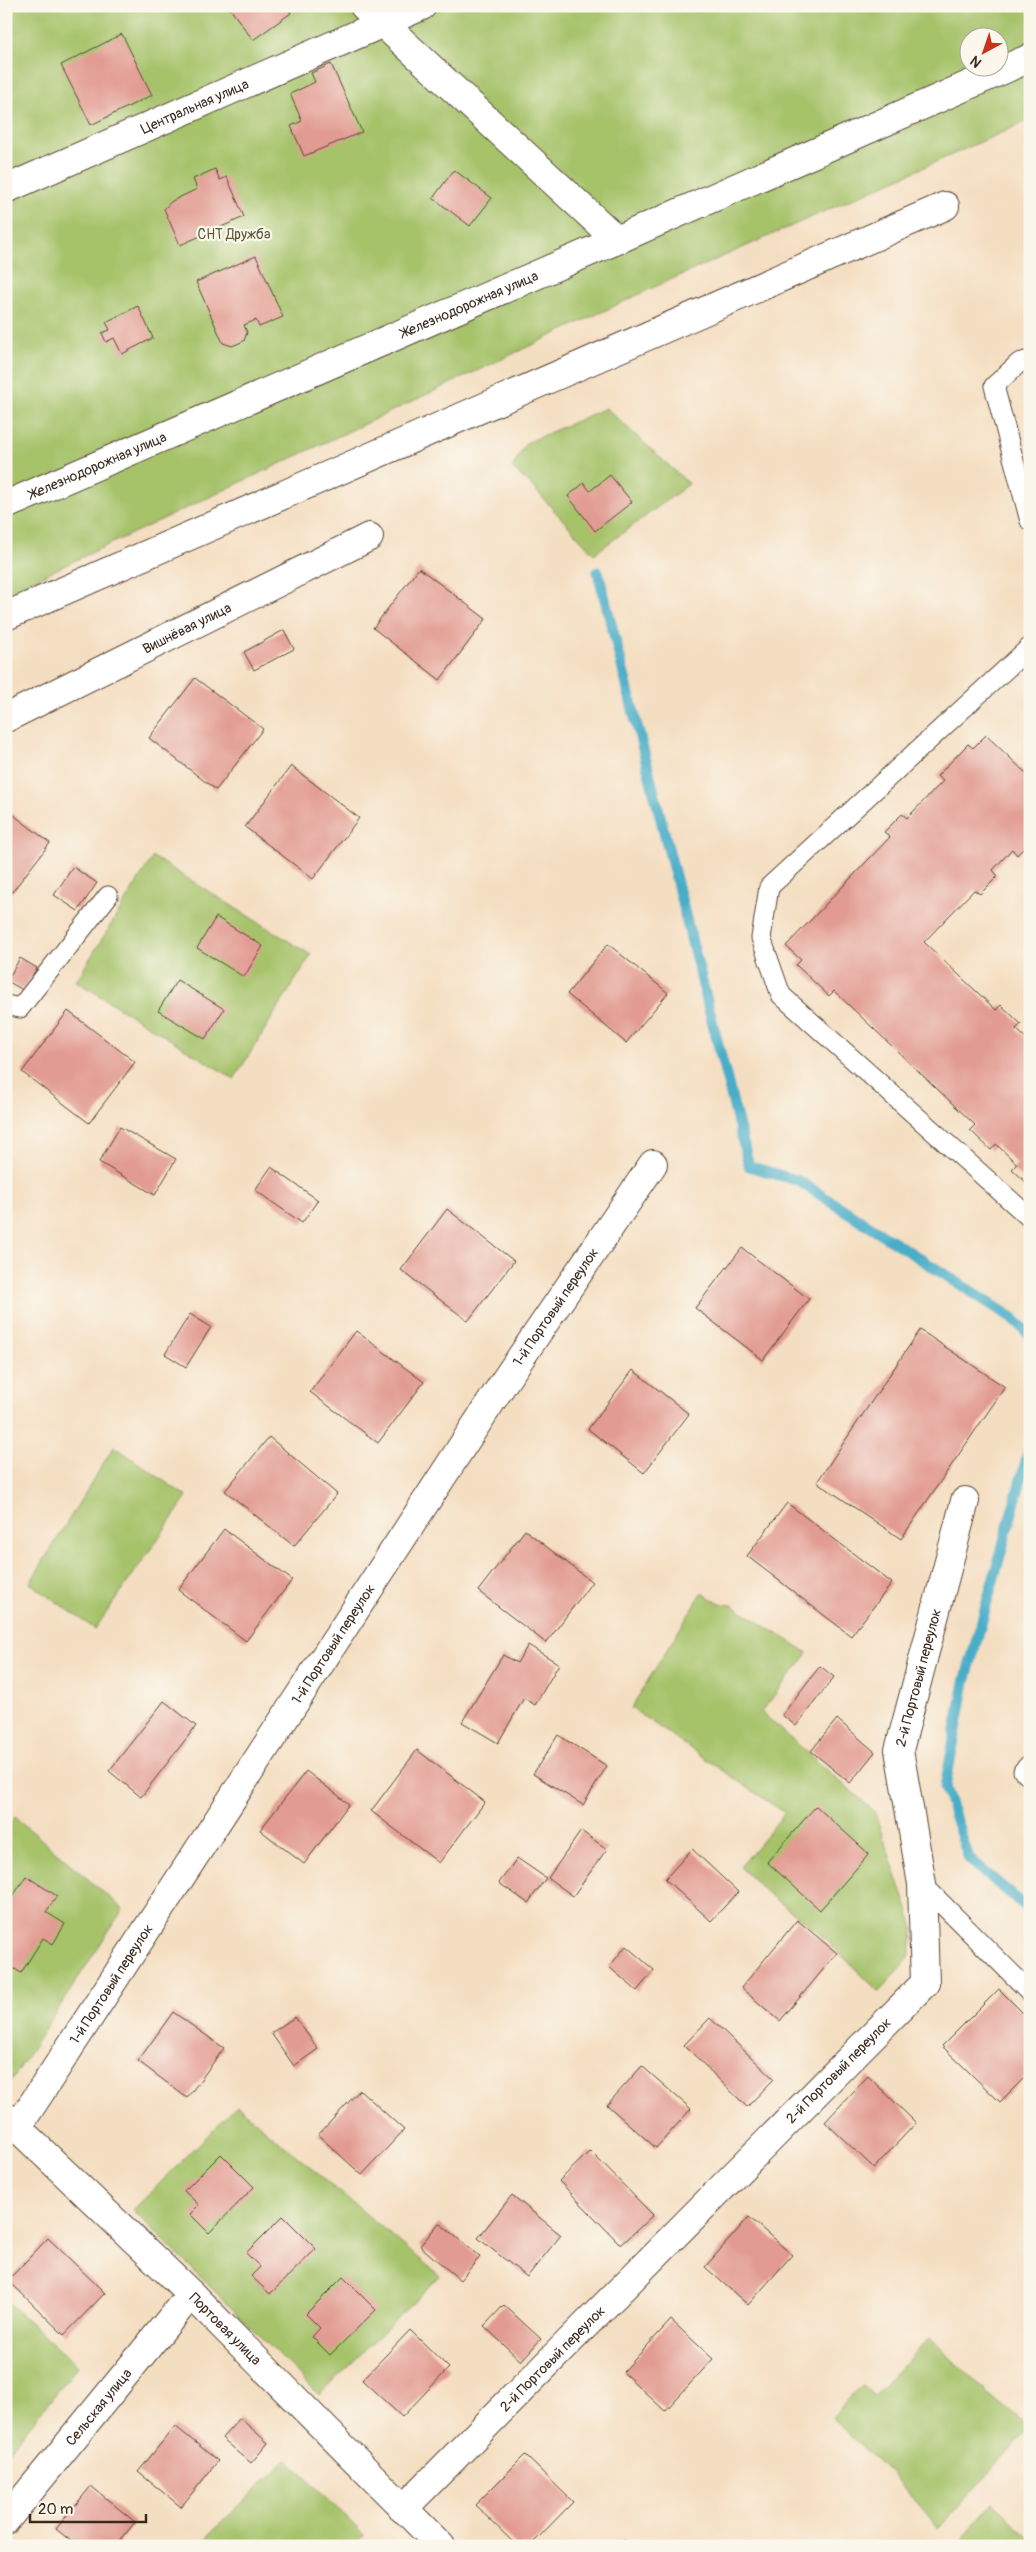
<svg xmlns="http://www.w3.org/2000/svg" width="1036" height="2552" viewBox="0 0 1036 2552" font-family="Pangolin,sans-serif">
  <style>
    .green { fill: #a6c36b; stroke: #707644; fill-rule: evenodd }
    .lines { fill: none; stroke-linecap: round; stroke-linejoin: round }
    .stream { stroke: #49adc8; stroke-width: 11 }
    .building { fill: #e29b92 }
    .service-casing { stroke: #574536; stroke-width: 21 }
    .minor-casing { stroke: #574536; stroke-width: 30 }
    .service { stroke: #fff; stroke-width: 19 }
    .minor { stroke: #fff; stroke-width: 28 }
    .labels { text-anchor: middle; stroke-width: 4.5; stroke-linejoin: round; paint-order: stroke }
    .street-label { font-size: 14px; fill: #3b2a1e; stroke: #fbf7ec }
    .park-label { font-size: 14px; fill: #5b5835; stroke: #fbf7ec }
  </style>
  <rect width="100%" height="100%" fill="#fbf7ec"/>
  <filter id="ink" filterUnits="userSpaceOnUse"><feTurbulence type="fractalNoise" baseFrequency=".02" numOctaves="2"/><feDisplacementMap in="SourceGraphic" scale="10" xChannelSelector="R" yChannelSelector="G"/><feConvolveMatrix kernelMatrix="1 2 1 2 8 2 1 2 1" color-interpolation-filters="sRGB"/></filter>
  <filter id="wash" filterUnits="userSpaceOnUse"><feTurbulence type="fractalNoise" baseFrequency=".0096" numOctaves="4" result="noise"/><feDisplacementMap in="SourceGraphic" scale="20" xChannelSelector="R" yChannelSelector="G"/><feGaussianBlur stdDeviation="1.12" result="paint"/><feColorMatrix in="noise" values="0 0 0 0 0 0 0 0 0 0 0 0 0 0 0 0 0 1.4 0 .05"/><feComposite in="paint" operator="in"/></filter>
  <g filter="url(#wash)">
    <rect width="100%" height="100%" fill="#f4dec1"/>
    <path class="green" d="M6 6H1030V120L661 284 6 593ZM968 38H998V68H968Z
      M606 408 689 484 594 554 530 484 512 468 526 443Z
      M153 857 311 955 234 1079 76 981Z
      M114 1446 187 1497 95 1629 30 1583Z
      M702 1593 720 1604 732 1605 808 1653 761 1712 874 1811 914 1927 909 1958 879 1992 816 1930 766 1892 740 1867 785 1813 631 1708Z
      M15 1817 123 1909 10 2083 6 2080V1827Z
      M237 2106 440 2276 319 2395 133 2210Z
      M6 2301 78 2366 6 2455Z
      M930 2338 988 2394 1030 2428 938 2528C907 2487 868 2453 832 2417L862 2385 874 2396Z
      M287 2459 364 2535 353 2546H198Z
      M993 2504 1030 2537V2546H955Z"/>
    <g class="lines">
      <path class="stream" d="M598 572 749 1166 799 1181 1011 1317 1030 1335
        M1030 1447 965 1682 945 1787 969 1859 1030 1910"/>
    </g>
    <g id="blocks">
      <path class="building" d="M228 6H286L291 13 253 40Z
        M122 34 152 95 91 125 61 65Z
        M331 64 362 132 304 156 291 126 302 121 290 94 315 82 311 73Z
        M215 169 220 180 227 177 244 217 180 245 164 209 172 201 197 189 193 179Z
        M454 170 492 198 470 226 433 198Z
        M256 256 283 317 259 327 256 320 244 325 247 332 244 341 232 346 223 343 196 282Z
        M138 306 153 338 122 354 114 338 106 342 102 333 110 330 106 322Z
        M610 475 632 502 595 531 568 496 584 483 590 491Z
        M419 568 486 619 440 680 373 628Z
        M284 630 294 649 254 670 244 652Z
        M195 678 263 729 216 790 149 738Z
        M986 735 1030 777V842L1017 855 1012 849 993 870 998 876 980 894 974 890 924 942 996 1010 1001 1005 1021 1024 1016 1029 1030 1042V1186L1012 1169 1017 1164 996 1144 991 1150 970 1130 975 1125 834 991 829 996 796 965 801 960 786 946 890 837 884 832 902 814 907 818 943 781 937 776 968 744 973 748Z
        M291 766 359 818 313 879 245 827Z
        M6 809 50 843 6 900Z
        M73 867 97 883 78 911 54 895Z
        M216 917 263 946 244 977 197 948Z
        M608 944 668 993 626 1043 567 994Z
        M20 958 37 968 23 990 7 981Z
        M177 980 224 1009 205 1039 158 1011Z
        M68 1011 135 1062 89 1123 22 1072Z
        M120 1127 176 1159 155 1195 99 1162Z
        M271 1167 318 1200 302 1223 255 1190Z
        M447 1209 514 1261 468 1321 401 1270Z
        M742 1248 809 1299 763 1360 695 1308Z
        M190 1314 211 1327 186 1367 165 1354Z
        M920 1330 1005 1387 901 1539 817 1482Z
        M356 1331 424 1382 378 1443 310 1392Z
        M633 1370 689 1414 644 1473 588 1429Z
        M269 1437 337 1494 294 1546 225 1491Z
        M787 1503 892 1583 851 1636 747 1556Z
        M224 1529 292 1580 246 1641 178 1590Z
        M525 1530 592 1582 546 1643 478 1591Z
        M528 1645 559 1664 535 1705 524 1698 498 1743 462 1722 503 1655 517 1663Z
        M820 1666 834 1677 796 1726 782 1715Z
        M164 1701 196 1726 141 1797 109 1771Z
        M837 1719 875 1752 850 1783 811 1751Z
        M558 1735 607 1766 583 1805 533 1774Z
        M417 1750 485 1802 439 1863 371 1811Z
        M306 1771 349 1804 304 1864 260 1830Z
        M816 1806 869 1854 820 1910 767 1862Z
        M581 1831 607 1849 573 1896 548 1878Z
        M692 1849 738 1892 711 1921 665 1879Z
        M517 1858 546 1878 528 1903 499 1883Z
        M26 1876 57 1896 46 1912 65 1924 53 1944 43 1938 21 1973 6 1963V1907Z
        M797 1920 837 1953 780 2021 741 1988Z
        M626 1946 654 1970 637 1991 609 1967Z
        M999 1989 1030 2020V2072L1000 2102 942 2046Z
        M173 2012 224 2048 187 2098 138 2061Z
        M295 2017 318 2049 294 2066 271 2033Z
        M710 2018 774 2079 747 2107 684 2045Z
        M642 2066 691 2109 656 2148 607 2105Z
        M868 2076 916 2123 874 2168 825 2122Z
        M360 2090 404 2130 362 2175 318 2135Z
        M590 2151 653 2215 621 2245 559 2181Z
        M221 2154 254 2187 209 2233 190 2214 199 2205 184 2191Z
        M512 2195 561 2235 527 2277 478 2238Z
        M283 2216 316 2249 270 2294 251 2276 260 2267 246 2253Z
        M749 2217 792 2255 748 2305 705 2267Z
        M439 2223 480 2257 460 2280 420 2246Z
        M48 2238 105 2293 64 2335 8 2280Z
        M343 2277 376 2310 330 2355 312 2337 320 2328 306 2314Z
        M504 2305 541 2339 521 2361 484 2326Z
        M671 2320 713 2359 665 2411 623 2372Z
        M410 2330 449 2368 402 2417 362 2380Z
        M240 2418 268 2443 251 2463 222 2438Z
        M175 2426 218 2461 181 2507 138 2472Z
        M525 2455 573 2502 530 2546H517L475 2505Z
        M91 2486 135 2522 116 2546H77L56 2529Z
        M624 2540 631 2546H619Z"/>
    </g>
  </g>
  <g filter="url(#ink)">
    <use href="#blocks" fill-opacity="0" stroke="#574536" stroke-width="1"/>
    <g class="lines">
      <defs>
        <path id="service" d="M1030 360 1019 363 994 386 1030 521
          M1030 647 769 887 761 938 781 995 1030 1218
          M6 1005 20 1008 108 896
          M1030 1764 1023 1771 1030 1777
          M922 1884 1030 1992"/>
        <g id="minor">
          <path id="s1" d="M6 189 422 6"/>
          <path d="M617 240 1030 58"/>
          <path id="s2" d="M6 505 617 240 364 6"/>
          <path d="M6 616 945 206"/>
          <path id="s3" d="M6 718 369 537"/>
          <path id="s4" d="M6 2117 191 2294 441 2546"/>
          <path id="s5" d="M17 2128 506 1379 653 1164"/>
          <path id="s6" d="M403 2509 925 1983 922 1884 899 1750 965 1501"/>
          <path id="s7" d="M6 2520 191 2294"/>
        </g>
      </defs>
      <use href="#service" class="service-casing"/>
      <use href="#minor" class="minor-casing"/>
      <use href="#service" class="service"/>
      <use href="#minor" class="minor"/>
    </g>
  </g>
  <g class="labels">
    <g class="street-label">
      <text dy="5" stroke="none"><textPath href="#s1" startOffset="206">Центральная улица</textPath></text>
      <text dy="5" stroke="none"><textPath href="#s2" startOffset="505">Железнодорожная улица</textPath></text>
      <text dy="5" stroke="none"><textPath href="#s2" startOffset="100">Железнодорожная улица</textPath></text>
      <text dy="5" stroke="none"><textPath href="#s3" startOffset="202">Вишнёвая улица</textPath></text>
      <text dy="5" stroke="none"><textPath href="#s5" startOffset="982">1-й Портовый переулок</textPath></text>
      <text dy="5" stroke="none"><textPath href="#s5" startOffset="578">1-й Портовый переулок</textPath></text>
      <text dy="5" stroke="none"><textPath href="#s6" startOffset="1051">2-й Портовый переулок</textPath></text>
      <text dy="5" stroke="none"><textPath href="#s5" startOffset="172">1-й Портовый переулок</textPath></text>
      <text dy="5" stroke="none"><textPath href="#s6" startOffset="618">2-й Портовый переулок</textPath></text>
      <text dy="5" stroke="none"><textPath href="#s4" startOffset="305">Портовая улица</textPath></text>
      <text dy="5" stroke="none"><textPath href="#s6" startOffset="212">2-й Портовый переулок</textPath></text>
      <text dy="5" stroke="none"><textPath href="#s7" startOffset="146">Сельская улица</textPath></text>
    </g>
    <g class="park-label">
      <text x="234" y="239">СНТ Дружба</text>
    </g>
  </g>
  <rect width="1036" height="2552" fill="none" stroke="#fbf7ec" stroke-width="25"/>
  <g transform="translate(984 52) rotate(220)"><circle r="24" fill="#fbf7ec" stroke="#aea59a"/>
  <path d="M0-4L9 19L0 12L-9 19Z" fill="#c8321e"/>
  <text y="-8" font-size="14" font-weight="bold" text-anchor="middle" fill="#3b2a1e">N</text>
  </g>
  <path d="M30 2514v8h116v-8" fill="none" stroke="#3b2a1e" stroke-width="2.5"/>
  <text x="38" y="2514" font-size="15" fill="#3b2a1e" stroke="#fbf7ec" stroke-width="4" paint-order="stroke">20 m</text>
</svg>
